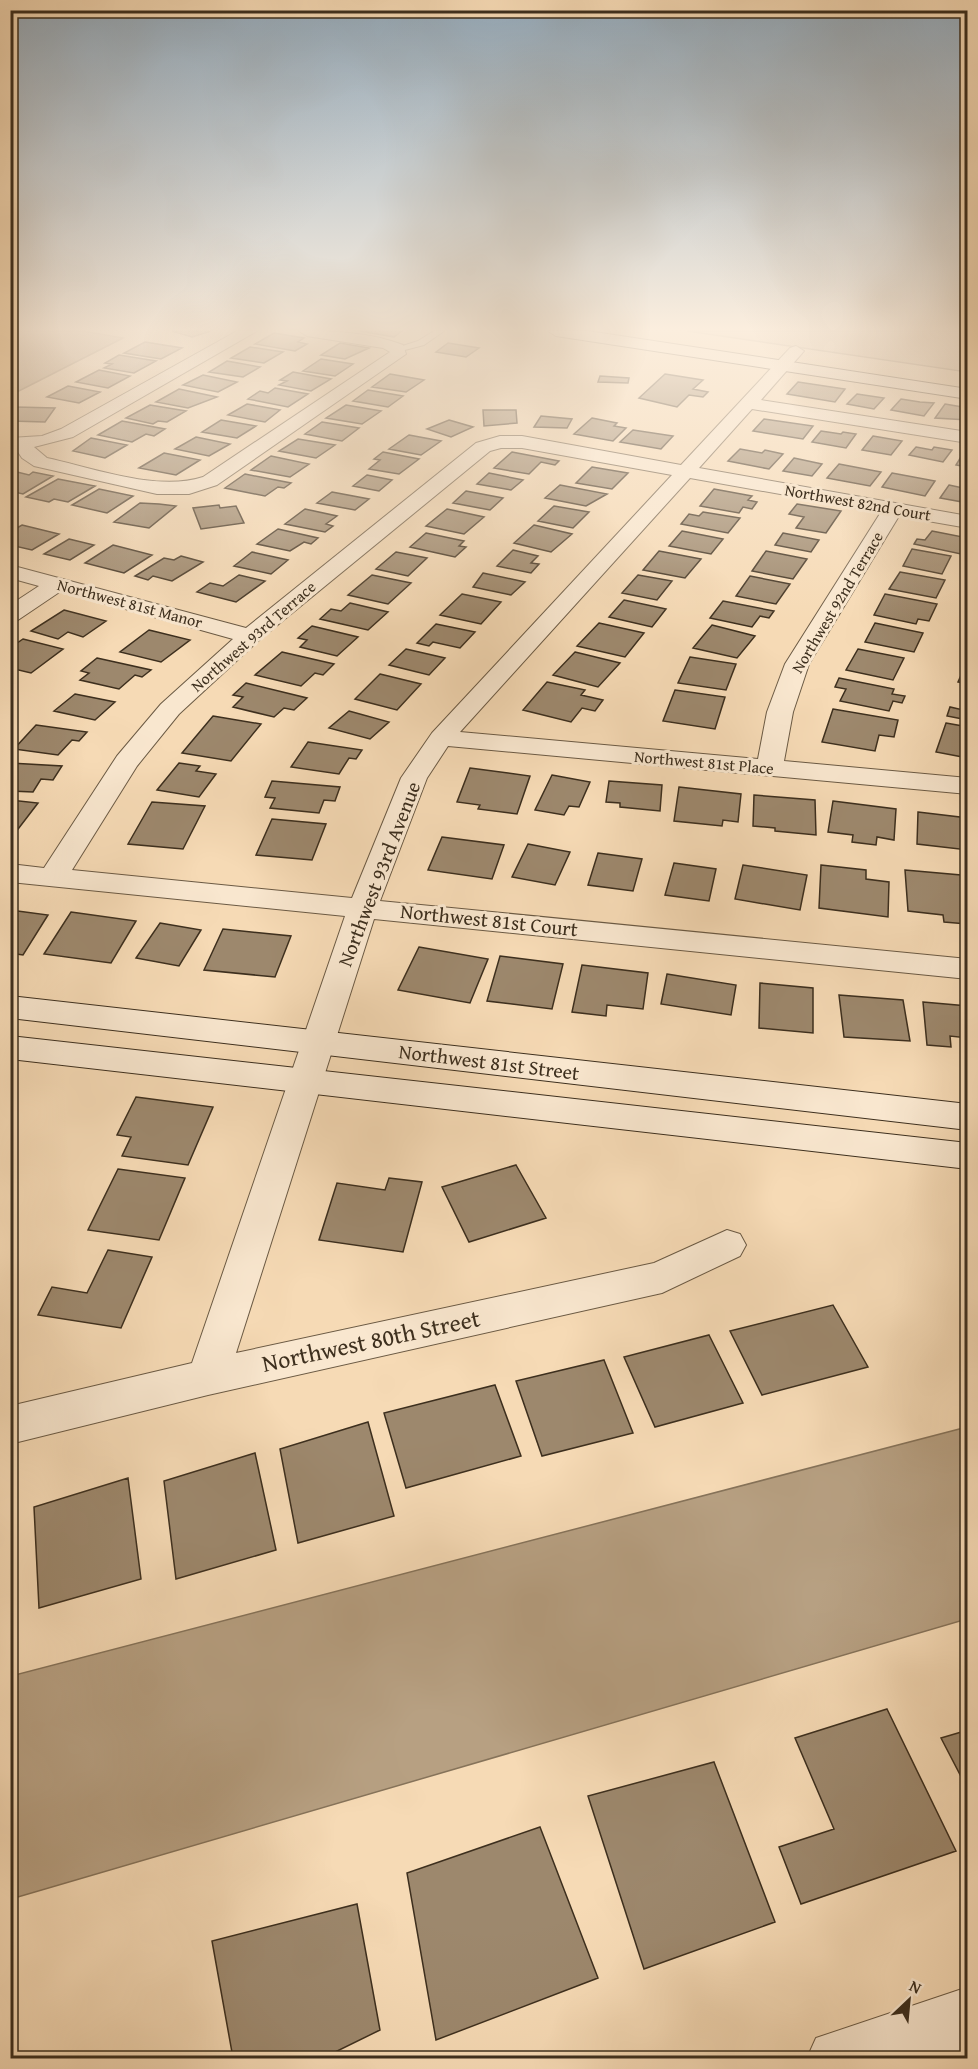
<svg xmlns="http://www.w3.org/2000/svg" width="978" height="2069" viewBox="0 0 978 2069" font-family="'Gentium Book Plus',serif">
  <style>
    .green { fill: #d7bd9b; stroke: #8a765c; stroke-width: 1.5 }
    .water { fill: #b7a082; stroke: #86735a; stroke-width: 1.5 }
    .building { fill: #9d886d; stroke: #3d2f1e; stroke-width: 1.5 }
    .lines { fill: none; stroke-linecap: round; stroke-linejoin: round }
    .lane-casing { stroke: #6b5a44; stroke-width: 2 }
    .street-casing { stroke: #6b5a44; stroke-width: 2 }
    .secondary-casing { stroke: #3d2f1e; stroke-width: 2 }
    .path { stroke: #3d2f1e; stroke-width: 2; stroke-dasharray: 2 1.5; stroke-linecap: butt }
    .lane { fill: #f9e7cf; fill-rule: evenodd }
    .street { fill: #f9e7cf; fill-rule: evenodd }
    .secondary { fill: #f9e7cf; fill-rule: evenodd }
    .labels { text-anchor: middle; stroke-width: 6; stroke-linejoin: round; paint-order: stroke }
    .far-street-label { font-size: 16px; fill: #3d2f1e; stroke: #f9e7cf }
    .street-label { font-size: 20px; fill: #3d2f1e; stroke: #f9e7cf }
    .near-street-label { font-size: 24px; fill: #3d2f1e; stroke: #f9e7cf }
  </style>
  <rect width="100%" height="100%" fill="#f6dab5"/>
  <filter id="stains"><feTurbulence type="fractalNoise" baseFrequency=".00333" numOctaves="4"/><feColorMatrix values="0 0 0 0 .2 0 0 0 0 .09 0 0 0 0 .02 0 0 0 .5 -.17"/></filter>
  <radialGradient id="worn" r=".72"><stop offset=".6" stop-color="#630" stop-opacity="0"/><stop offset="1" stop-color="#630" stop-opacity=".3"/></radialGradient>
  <path class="green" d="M687 331H967V372Z"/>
  <path class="water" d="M11 331H83L123 338 13 394H10Z
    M967 1427V1619L11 1899V1676Z"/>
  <path class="building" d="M172 331H211L192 337Z
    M360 331H402L394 337Z
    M274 333 304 338 298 342 307 344 295 351 255 344Z
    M145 342 182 348 161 359 124 353Z
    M340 343 369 348 345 359 321 355Z
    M448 343 479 348 466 357 436 352Z
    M250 347 283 352 264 363 231 358Z
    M119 355 156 361 134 373 104 368 112 364 105 363Z
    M321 359 353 364 335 376 303 371Z
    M227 361 260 367 243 377 209 372Z
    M99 370 130 376 108 388 76 382Z
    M293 372 331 379 311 391 279 385 287 381 280 380Z
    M390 374 424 380 406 392 372 387Z
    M665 374 703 380 693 389 708 392 703 397 689 395 677 407 639 398Z
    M203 375 237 382 218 392 183 385Z
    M600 376 629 378 628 383 598 382Z
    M798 382 845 389 835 402 787 394Z
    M68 386 100 392 79 403 47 397Z
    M275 388 308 394 288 407 248 399 260 391 268 393Z
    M179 389 217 397 188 408 156 402Z
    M368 390 403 396 388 407 353 401Z
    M857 394 884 398 874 409 847 404Z
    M901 399 920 402 934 403 924 416 891 410Z
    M247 404 280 410 265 422 228 415Z
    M945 404 968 408V420L935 418Z
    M150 405 186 411 167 422 158 421 153 424 126 418Z
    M346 405 381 411 362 424 326 418Z
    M16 407 55 408 45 422 10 421V414Z
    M483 410H516L517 423 484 426Z
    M541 416 572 419 567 428 534 427Z
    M592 418 617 423 614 426 626 428 613 441 574 434Z
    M764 419 813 426 803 439 753 431Z
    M221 420 256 426 237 438 202 432Z
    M449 420 473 427 451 437 427 429Z
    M122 421 165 429 154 436 146 434 132 442 98 435Z
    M322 422 359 428 342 441 305 434Z
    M633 430 673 436 661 449 620 442Z
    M821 431 841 434 843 432 856 434 846 448 812 442Z
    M409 435 441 441 421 455 389 449Z
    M873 436 902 441 891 455 862 450Z
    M196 437 230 444 209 456 175 449Z
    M91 438 127 445 105 458 73 451Z
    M298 439 335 445 316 458 279 451Z
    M916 447 932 450 934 447 952 450 943 462 909 455Z
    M740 449 762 453 765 450 783 454 769 469 728 461Z
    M383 452 419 459 399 474 369 469 380 460 374 459Z
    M512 452 559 461 555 465 541 462 529 474 494 468Z
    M964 452H968V467L956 465Z
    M164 453 200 460 176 475 139 468Z
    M271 456 309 464 290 477 251 470Z
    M794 458 822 464 812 476 783 471Z
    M839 464 881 472 870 486 827 478Z
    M592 467 628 473 612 489 576 483Z
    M13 471 29 475 33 472 53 476 23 494 10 491V473Z
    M489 473 523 480 511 490 477 484Z
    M892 473 935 481 925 496 882 487Z
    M245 474 291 483 284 488 278 487 265 496 225 488Z
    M367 475 392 480 379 491 353 486Z
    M58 479 95 486 68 502 54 499 49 502 26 497Z
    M560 485 607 494 586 506 545 498Z
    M949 485 968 489V503L940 498Z
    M99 489 133 496 107 513 72 505Z
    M714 489 752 496 748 500 757 502 752 509 743 507 739 513 700 506Z
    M466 491 503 498 490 510 453 503Z
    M332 492 369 499 355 510 317 503Z
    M140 503 159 504 176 506 149 528 114 522Z
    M797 504 841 511 826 533 796 528 804 517 789 514Z
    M219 505 220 508 236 506 244 523 201 529 193 508Z
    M554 506 589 512 573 528 538 521Z
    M305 509 337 516 326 524 333 526 325 532 285 524Z
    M447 509 484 517 464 534 426 526Z
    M703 512 740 518 728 533 681 524 689 514 699 516Z
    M22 525 59 534 32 550 10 545V532Z
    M534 525 572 534 551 552 514 543Z
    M278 529 318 538 311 544 304 542 290 551 257 544Z
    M682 531 723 539 711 554 669 546Z
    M932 531 968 538V544L961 554 914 544 917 539 925 540Z
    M426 533 464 541 459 546 466 547 455 557 410 547Z
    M783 533 819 540 811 552 775 545Z
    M69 539 94 545 70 560 44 554Z
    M113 545 152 555 124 573 85 563Z
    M912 549 951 556 942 574 903 566Z
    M513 550 538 556 531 563 539 564 531 573 497 566Z
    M659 551 701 559 685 578 643 570Z
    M766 551 807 559 793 579 752 571Z
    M252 552 288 560 271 574 234 566Z
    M396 552 427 558 408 576 376 569Z
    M181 556 203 562 172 581 153 576 148 580 135 576 164 558 174 560Z
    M900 572 945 580 936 598 889 589Z
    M483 573 525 582 511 595 473 587Z
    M239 575 265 581 236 602 197 592 210 583 223 586Z
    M372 575 411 583 388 604 348 595Z
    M638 575 672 581 657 600 622 593Z
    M750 576 790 584 776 604 736 596Z
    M462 594 501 602 481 624 440 615Z
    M885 594 937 604 929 621 918 619 916 624 874 615Z
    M624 600 666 609 652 627 609 617Z
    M723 601 774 611 769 618 760 616 752 627 710 618Z
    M350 603 388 612 368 630 320 619 331 609 341 611Z
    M64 610 106 621 83 637 68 632 58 639 31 631Z
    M599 623 644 633 625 657 577 646Z
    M875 623 923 633 914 652 865 642Z
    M436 624 475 632 460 648 433 642 429 646 417 643Z
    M712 625 755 636 737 658 693 648Z
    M312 626 358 637 337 656 300 647 307 640 298 638Z
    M149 630 190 640 161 662 120 652Z
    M23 639 63 649 31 673 10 668V648Z
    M406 649 445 658 429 675 389 665Z
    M858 649 904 658 893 680 846 670Z
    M282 652 334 664 323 675 315 673 301 686 255 675Z
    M575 652 620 663 598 687 553 675Z
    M690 657 736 664 726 690 678 683Z
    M97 658 151 670 142 677 135 675 119 689 80 680 89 673 81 671Z
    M968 660V684L958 682Z
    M380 674 421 684 397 710 355 699Z
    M839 678 894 689 892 694 905 696 902 703 893 701 889 711 840 701 846 689 835 687Z
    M547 682 585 690 581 695 603 700 595 711 582 708 571 722 523 710Z
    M246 683 307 698 294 710 284 708 274 717 233 707 243 697 233 695Z
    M675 690 725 697 715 729 663 721Z
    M75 694 115 702 95 720 54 711Z
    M968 699V720L947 716 950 707 963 710Z
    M833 709 898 720 894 737 879 735 875 751 822 742Z
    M349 711 389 722 370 739 329 728Z
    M213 716 261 724 231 761 182 753Z
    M946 723 968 727V758L936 752Z
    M36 725 87 732 79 741 72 740 58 755 14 749Z
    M308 742 362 750 356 759 349 758 339 774 291 767Z
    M10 763 62 766 53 780 41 779 33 792 10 791Z
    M179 763 200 766 196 771 216 774 199 797 157 790Z
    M470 768 530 776 517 814 478 809 480 805 457 802Z
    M552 775 590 782 579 807 569 806 564 815 535 810Z
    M272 781 340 787 335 801 324 800 319 813 270 808 275 798 265 797Z
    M609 781 662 785 660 811 620 807V803L606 802Z
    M679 787 741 794 738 822 723 820 722 826 674 821Z
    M754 795 815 800 816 835 775 831V828L753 826Z
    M10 800 38 803 12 837H10Z
    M833 801 896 809 894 840 877 837 876 845 852 842 853 835 828 832Z
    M152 802 205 806 183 849 128 844Z
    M918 812 968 818V850L917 844Z
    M272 819 326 824 312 860 256 855Z
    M442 837 504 845 492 879 428 870Z
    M528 844 570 852 555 885 512 877Z
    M598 853 642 859 633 891 588 885Z
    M674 863 716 869 709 901 665 895Z
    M743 865 807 875 800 910 735 899Z
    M821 865 866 870V879L889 882 888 917 819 908Z
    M905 870 961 875 967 924 944 922 943 915 908 911Z
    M10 910 48 915 23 955 10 953Z
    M71 912 136 921 111 963 44 954Z
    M160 923 201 930 179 966 136 958Z
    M223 929 291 936 275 977 204 970Z
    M419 947 488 959 470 1003 398 990Z
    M500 956 563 964 552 1009 487 1001Z
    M582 965 648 973 643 1009 607 1005 606 1016 572 1012Z
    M667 974 736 985 731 1015 661 1004Z
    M760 983 813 988V1033L759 1028Z
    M839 995 903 1000 910 1041 844 1037Z
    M923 1002 968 1006V1038L950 1036 951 1047 927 1045Z
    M136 1097 213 1107 188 1165 122 1156 131 1137 117 1135Z
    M516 1165 546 1218 469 1242 442 1187Z
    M118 1169 185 1178 159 1240 88 1230Z
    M389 1178 422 1182 403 1252 319 1240 337 1183 385 1190Z
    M108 1250 152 1257 121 1328 38 1315 52 1287 87 1293Z
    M833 1305 868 1367 762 1395 730 1331Z
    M709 1335 743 1403 655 1427 624 1357Z
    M604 1360 633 1433 542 1456 516 1381Z
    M495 1385 521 1456 406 1488 384 1413Z
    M368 1422 394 1516 298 1543 280 1449Z
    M255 1453 276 1550 176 1579 164 1481Z
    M128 1478 141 1579 39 1608 34 1507Z
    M887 1709 956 1851 801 1904 779 1847 834 1829 795 1738Z
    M968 1730V1790L941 1738Z
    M714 1762 775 1922 644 1969 588 1796Z
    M540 1827 598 1978 436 2040 407 1873Z
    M357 1904 380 2030 323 2058H233L212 1941Z"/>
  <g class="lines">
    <defs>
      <path id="lane" d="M434 331H444L424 345 397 352 393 349 418 341Z"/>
      <path id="street" d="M237 331H257L73 437 34 447 47 458C94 468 157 492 203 477L390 352 383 348 307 336 299 331C333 331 370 332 403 345L406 354 217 485 189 494H157L34 466 22 458 16 449 10 450V438L42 436 61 429Z
        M796 346 804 351 761 400 968 432V443L752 409 699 468 968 516V528L899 516 809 664 793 712 784 761 968 778V794L448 746 427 778 380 901 968 959V979L374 919 236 1353 654 1263 727 1230 740 1234 746 1245 740 1256 662 1293 208 1395 10 1444V1406L192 1363 345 916 10 882V864L44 868 117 756 161 704 233 639 61 591 18 620 10 622V605L39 586 10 578V565L246 628 476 443 500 436H522L681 465 790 348ZM501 448H522L672 475 432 733 401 778 352 898 72 870 137 766 179 714 258 641 490 451ZM690 478 881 512 785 664 767 712 758 759 460 732Z
        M968 1987V2058H934L932 2055 922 2058H807L816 2038Z"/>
      <path id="secondary" d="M548 331H588L968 389V399L556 336Z
        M10 996 968 1104V1130L10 1018Z
        M10 1036 968 1143V1169L10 1059Z"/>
    </defs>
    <use href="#lane" class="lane-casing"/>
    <use href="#street" class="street-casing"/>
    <use href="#secondary" class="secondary-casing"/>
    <path class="path" d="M960 331 968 332"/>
    <use href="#lane" class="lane"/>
    <use href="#street" class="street"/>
    <use href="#secondary" class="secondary"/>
  </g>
  <linearGradient id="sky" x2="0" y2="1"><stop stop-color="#94acbf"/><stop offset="0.53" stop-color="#fbeede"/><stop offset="1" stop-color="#fbeede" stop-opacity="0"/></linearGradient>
  <rect width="978" height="621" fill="url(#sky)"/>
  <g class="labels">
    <g class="far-street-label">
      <text transform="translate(858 502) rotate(10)" y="6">Northwest 82nd Court</text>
      <text transform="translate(837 602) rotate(-59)" y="6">Northwest 92nd Terrace</text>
      <text transform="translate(130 603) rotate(15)" y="6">Northwest 81st Manor</text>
      <text transform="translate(253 636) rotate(-41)" y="6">Northwest 93rd Terrace</text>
      <text transform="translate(704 762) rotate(5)" y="6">Northwest 81st Place</text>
    </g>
    <g class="street-label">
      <text transform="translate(379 874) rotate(-69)" y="7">Northwest 93rd Avenue</text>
      <text transform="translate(489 920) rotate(6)" y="7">Northwest 81st Court</text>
      <text transform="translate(489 1062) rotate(7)" y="7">Northwest 81st Street</text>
    </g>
    <g class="near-street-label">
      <text transform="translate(371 1341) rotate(-12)" y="8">Northwest 80th Street</text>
    </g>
  </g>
  <rect width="978" height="2069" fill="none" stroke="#f6dab5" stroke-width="36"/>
  <rect x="12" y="12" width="954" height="2045" fill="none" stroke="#3d2f1e" stroke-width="3"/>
  <rect x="18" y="18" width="942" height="2033" fill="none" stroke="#3d2f1e" stroke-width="1.5"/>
  <g transform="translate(909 2000) rotate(26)" stroke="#f9e7cf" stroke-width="4.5" paint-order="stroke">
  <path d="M0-4.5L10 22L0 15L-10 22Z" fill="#3d2f1e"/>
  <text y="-9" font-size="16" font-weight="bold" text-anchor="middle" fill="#3d2f1e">N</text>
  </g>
  <rect width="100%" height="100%" filter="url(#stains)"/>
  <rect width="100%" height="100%" fill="url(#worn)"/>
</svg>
